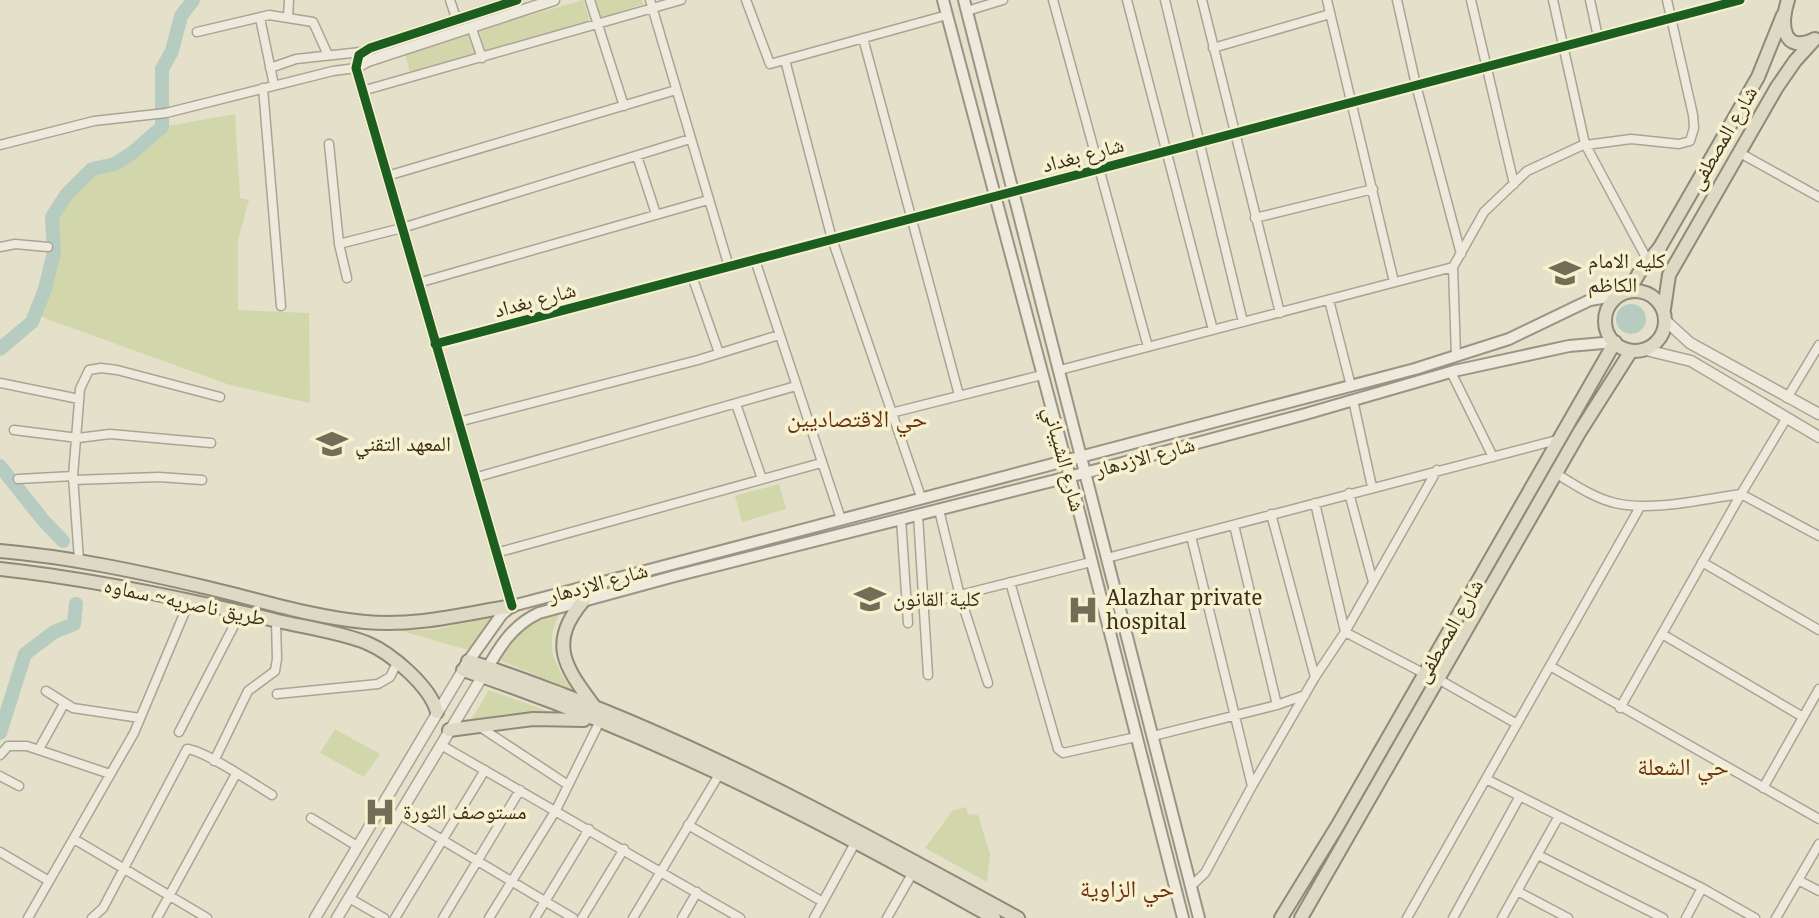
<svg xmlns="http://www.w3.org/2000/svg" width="1819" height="918" viewBox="0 0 1819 918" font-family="'Noto Serif','Noto Naskh Arabic',serif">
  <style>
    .green { fill: #d1d7ab }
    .water { fill: #b6ccc1 }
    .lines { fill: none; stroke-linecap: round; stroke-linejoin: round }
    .river { stroke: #b6ccc1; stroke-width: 14 }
    .minor-casing { stroke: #aaa494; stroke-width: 11 }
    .tertiary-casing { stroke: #aaa494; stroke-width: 13 }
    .secondary-casing { stroke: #9a9484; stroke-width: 14 }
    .trunk-casing { stroke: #8f897a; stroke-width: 16 }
    .minor { stroke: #ede9dc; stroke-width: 8 }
    .tertiary { stroke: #ede9dc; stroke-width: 10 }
    .secondary { stroke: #ede9dc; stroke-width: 10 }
    .trunk { stroke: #ded9c4; stroke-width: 12 }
    .cycleway-casing { stroke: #f8f1cf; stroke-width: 13 }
    .cycleway { stroke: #1b5e20; stroke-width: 9 }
    .labels { text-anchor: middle; stroke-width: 7; stroke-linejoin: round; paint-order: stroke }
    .street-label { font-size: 21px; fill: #392d1b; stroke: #f8f1cf }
    .poi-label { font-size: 21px; fill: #392d1b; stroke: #f8f1cf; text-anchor: start }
    .quarter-label { font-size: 24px; fill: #693217; stroke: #f8f1cf }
  </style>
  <rect width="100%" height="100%" fill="#e5e0ca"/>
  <path class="green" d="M583 0 590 21 486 53 479 30Z
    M595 0H642L643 4 601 18Z
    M470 34 476 54 410 73 405 53Z
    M235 114 240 198 249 200 238 240V310L309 313 310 403 230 385 47 319 36 313 45 289 54 252 52 217 66 195 92 169 115 164 132 153 162 127Z
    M779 484 786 509 742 522 735 496Z
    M496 615 468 650 398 630H434Z
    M559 615C544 645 554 664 572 690L497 659C517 634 528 622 559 615Z
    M489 690 556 714 471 720Z
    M335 729 380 754 364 777 320 753Z
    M966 807 968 814 978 815 990 854 987 882 925 848 953 810Z"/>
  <path class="water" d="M1616 319a15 15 0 1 1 30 0a15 15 0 1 1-30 0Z"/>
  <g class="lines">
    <path class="river" d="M162 110V69L172 51 181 16 193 0
      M0 349 32 322 45 289 54 252 52 217 66 195 92 169 115 164 132 153 162 127V116
      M0 466 43 520 63 541
      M0 733 25 654 54 632 74 624 76 604"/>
    <defs>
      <path id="minor" d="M450 0 457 21
        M590 0 624 106
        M650 0 729 267
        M746 0 770 64 947 15
        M1053 0 1148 347
        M1127 0 1213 330
        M1165 0 1243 322
        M1202 0 1280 313
        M1327 0 1394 282
        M1397 0 1416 85 1461 254
        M1471 0 1514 184
        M1553 0 1585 144 1648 261
        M1590 0 1598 37
        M967 11 1003 0
        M288 17 289 0
        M260 18 274 85
        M472 29 482 58
        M197 32 269 15 313 22 328 55
        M863 38 959 395
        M1213 48 1330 14
        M785 60 832 239 921 497
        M270 68 296 59 361 52
        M263 88 281 306
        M362 91 681 0
        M329 144 339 244 347 278
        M0 145 94 121 166 113 333 71 356 68
        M1586 145 1631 139 1679 144 1690 141 1694 128 1693 115 1667 0
        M1740 153 1819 197
        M637 156 656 214
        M387 176 676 90
        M1255 218 1373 189
        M339 244 402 228 690 139
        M0 247 15 244 48 247
        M755 260 841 519
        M692 276 719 353
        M418 283 708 200
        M1329 300 1351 386
        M435 344 1740 0
        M1456 356 1453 267 1484 212 1527 171 1585 144
        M1060 370 1453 267
        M1451 372 1493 457
        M0 383 79 399
        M1787 398 1819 345
        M1353 400 1372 487
        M736 404 762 479
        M891 413 1042 375
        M458 422 698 360 779 335
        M14 430 78 438 110 434 211 443
        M1557 474C1575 485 1594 498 1615 503 1653 512 1703 499 1741 494L1786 419
        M474 478 796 386
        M18 479 73 476
        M73 480 159 477 202 480
        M1349 493 1373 582
        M1315 503 1345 632 1425 674
        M939 510 960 596 988 683
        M1271 514 1315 677
        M918 515 928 675
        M901 519 908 623
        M1234 525 1277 705
        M1191 536 1252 786
        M496 553 821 463
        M1107 558 1557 440
        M79 560 73 476 80 389 89 370 101 368 117 370 220 397
        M1702 562 1819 630
        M1010 582 1058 749 1063 753 1136 737
        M924 604 1091 562
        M1662 634 1803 717
        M1550 666 1819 819
        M1438 679 1517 724
        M46 691 73 708 140 718
        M277 694 378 684 390 677 397 663
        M1620 708 1741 494 1819 536
        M477 725 568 785
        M179 732 241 612
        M1153 736 1277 705 1305 695
        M441 745 740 918
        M39 749 64 704
        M0 755 8 746H27L110 774
        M214 761 248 691 275 671 277 659 276 621
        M0 776 19 786
        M1486 779 1702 888 1755 918
        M1763 788 1819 689
        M399 814 573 918
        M311 818 357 846
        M688 825 823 902
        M74 839 207 918
        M0 852 49 881
        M1538 855 1663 918
        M1798 880 1819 891
        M1191 886 1205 873 1252 786 1315 677 1345 632 1437 470
        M1517 891 1568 918
        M349 898 384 918
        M28 918 134 733 189 602
        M92 918 103 908 187 749C204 750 254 784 272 795
        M157 918 236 774
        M395 918 485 770
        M443 918 520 790
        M489 918 556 810 600 721
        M535 918 589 829
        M582 918 624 849
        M633 918 720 773
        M682 918 697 892
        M814 918 855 843
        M887 918 912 874
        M1407 918 1640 507
        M1453 918 1520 796
        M1502 918 1559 816
        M1686 918 1702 888
        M1776 918 1819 844"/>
      <path id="tertiary" d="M356 68 368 61 554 0
        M1666 321 1690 343 1819 414
        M1646 350 1691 361 1819 437
        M512 606 356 68 359 55 370 48 517 0
        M315 918 463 670
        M337 918 482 677"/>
      <path id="secondary" d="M943 0 1075 496 1183 918
        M964 0 1199 918
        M465 666 502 614 512 606 1415 369 1509 339 1590 300 1620 295
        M484 674C498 649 512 625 539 613L675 576 1096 470 1302 415 1454 371 1569 346 1615 342"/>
      <path id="trunk" d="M1788 0C1780 23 1782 55 1815 39
        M1605 321a30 30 0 1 1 60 0a30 30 0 1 1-60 0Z
        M1629 291 1639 273 1660 247 1758 77 1783 15
        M1664 309 1669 275 1777 87 1795 61 1815 39
        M0 551C69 557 136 571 204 587 257 599 310 617 365 622 414 627 464 614 512 606
        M0 569C93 579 187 599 278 621 304 627 343 633 367 643 391 653 430 686 437 712
        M584 600C547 643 565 667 594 706
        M468 661C501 671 532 683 564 695 723 755 869 837 1018 918
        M463 670C649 731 824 822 994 918
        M449 730 533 719 584 720
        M1281 918 1338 825 1615 342
        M1301 918 1579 433 1631 351"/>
    </defs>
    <use href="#minor" class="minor-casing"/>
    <use href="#tertiary" class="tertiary-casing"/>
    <use href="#secondary" class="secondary-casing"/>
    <use href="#trunk" class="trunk-casing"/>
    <use href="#minor" class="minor"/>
    <use href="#tertiary" class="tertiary"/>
    <use href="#secondary" class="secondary"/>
    <use href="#trunk" class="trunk"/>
    <defs>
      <path id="cycleway" d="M435 344 1740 0
        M512 606 356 68 359 55 370 48 517 0"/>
    </defs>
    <use href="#cycleway" class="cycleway-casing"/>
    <use href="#cycleway" class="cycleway"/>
  </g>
  <defs>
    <symbol id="university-bare" viewBox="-9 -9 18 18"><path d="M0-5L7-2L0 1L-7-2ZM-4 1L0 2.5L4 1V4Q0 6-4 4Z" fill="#756c58" stroke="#f8f1cf" stroke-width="2.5" paint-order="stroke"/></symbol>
    <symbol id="hospital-bare" viewBox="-9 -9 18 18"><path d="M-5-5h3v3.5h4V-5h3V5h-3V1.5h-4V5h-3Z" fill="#756c58" stroke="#f8f1cf" stroke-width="2.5" paint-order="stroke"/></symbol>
  </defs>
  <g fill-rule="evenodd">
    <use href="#university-bare" x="1543" y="251" width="44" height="44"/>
    <use href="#university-bare" x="310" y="422" width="44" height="44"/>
    <use href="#university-bare" x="848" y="577" width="44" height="44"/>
    <use href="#hospital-bare" x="1061" y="588" width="44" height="44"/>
    <use href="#hospital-bare" x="358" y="790" width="44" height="44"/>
  </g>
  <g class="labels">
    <g class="street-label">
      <text transform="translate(1723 138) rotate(-60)" y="7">شارع المصطفى</text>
      <text transform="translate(1083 155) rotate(-15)" y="7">شارع بغداد</text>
      <text transform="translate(535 300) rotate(-15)" y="7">شارع بغداد</text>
      <text transform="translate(1145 457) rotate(-15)" y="7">شارع الازدهار</text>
      <text transform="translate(1064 459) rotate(75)" y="7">شارع الشيباني</text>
      <text transform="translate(598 583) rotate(-15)" y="7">شارع الازدهار</text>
      <text transform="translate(185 602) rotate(12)" y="7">طريق ناصريه~ سماوه</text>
      <text transform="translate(1449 631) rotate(-60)" y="7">شارع المصطفى</text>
    </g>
    <g class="poi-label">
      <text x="1588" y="268">كليه الامام<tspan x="1588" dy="24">الكاظم</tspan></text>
      <text x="355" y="451">المعهد التقني</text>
      <text x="1106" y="605">Alazhar private<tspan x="1106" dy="24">hospital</tspan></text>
      <text x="893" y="606">كلية القانون</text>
      <text x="403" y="819">مستوصف الثورة</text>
    </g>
    <g class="quarter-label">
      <text x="857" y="427">حي الاقتصاديين</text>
      <text x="1683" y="775">حي الشعلة</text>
      <text x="1127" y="897">حي الزاوية</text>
    </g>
  </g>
</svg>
